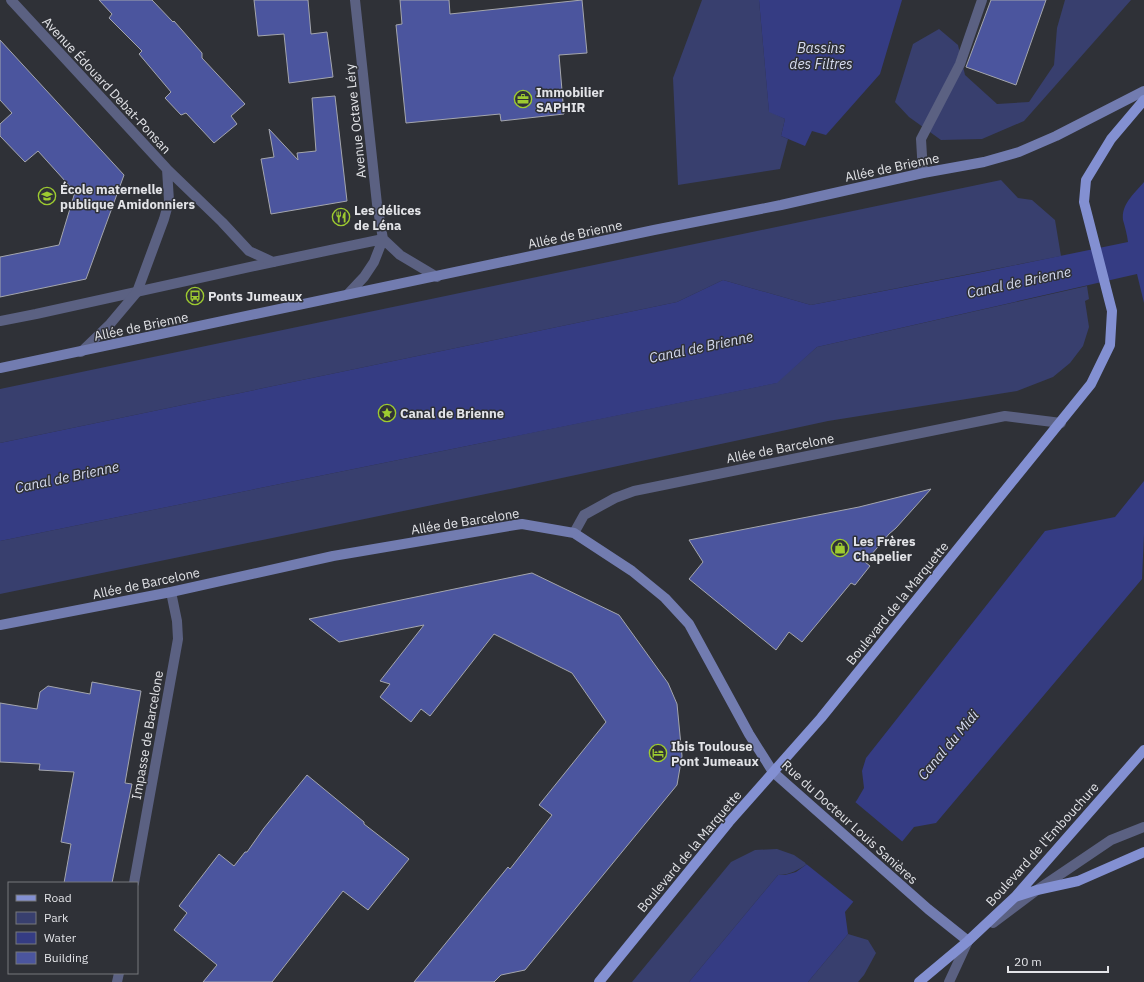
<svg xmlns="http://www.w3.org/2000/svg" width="1144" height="982" viewBox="0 0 1144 982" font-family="'IBM Plex Sans',sans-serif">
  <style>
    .green { fill: #383f6e }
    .water { fill: #353c83 }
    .pier { fill: #2f3137 }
    .building { fill: #4b559e; stroke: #a4a6ad }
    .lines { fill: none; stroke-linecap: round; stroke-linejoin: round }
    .service { stroke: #5b6182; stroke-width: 10 }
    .minor { stroke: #5b6182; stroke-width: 10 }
    .secondary { stroke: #727cb0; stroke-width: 10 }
    .primary { stroke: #8390d2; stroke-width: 10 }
    .labels { text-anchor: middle; stroke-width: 3; stroke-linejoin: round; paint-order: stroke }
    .street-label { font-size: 13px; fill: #e2e3e7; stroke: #2f3137 }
    .poi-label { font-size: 13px; font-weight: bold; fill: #e2e3e7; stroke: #2f3137; text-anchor: start }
    .water-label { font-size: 14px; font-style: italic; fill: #d6dbf0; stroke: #2f3137 }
  </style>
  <rect width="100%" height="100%" fill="#2f3137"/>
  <path class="green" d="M702 0H759L769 111 785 119 781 136 788 139 780 169 678 185 673 78Z
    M1065 0H1131L1024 121 982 139 941 140 909 117 895 102 913 44 939 29 958 45 965 75 997 104 1029 102 1054 65 1057 28Z
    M1001 180 1018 198 1032 200 1055 220 1061 256 811 305 723 280 677 302 0 443V389Z
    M1087 286 1089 299 1085 301 1089 327 1083 346 1070 363 1053 377 1017 391 828 421 515 488 0 594V541L776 383 817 347Z
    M777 849 794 855 807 864C798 870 790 875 778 875L689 982H632L731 862 755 850Z
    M848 934 868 940 876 953 864 975 858 982H808Z"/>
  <path class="water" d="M759 0H902L880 74 826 135 812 131 805 146 781 136 785 119 769 112Z
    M1144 182V303L1137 274 817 347 777 383 0 541V443L677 302 723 280 811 305 982 272 1128 242C1127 234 1125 227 1123 220 1121 204 1135 193 1144 182Z
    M1144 481V534L1142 579 936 823 914 827 845 912 848 934 808 982H689L778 875H785L796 872 807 864 857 800 864 788 862 771 866 758 1045 531 1115 517Z"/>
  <path class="pier" d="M854 801 904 843 855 903 805 863Z"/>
  <path class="building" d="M99 0H152L173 22 174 21 202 53V58L245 104 231 116 237 124 214 143 186 113 181 115 165 98 171 92 139 54 142 51 109 18 112 14Z
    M254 0H308L311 34 327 32 333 77 289 83 284 34 258 36Z
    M400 0H449L450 14 582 0 587 53 559 55 564 114 501 121 500 114 406 123 396 25 402 24Z
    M991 0H1046L1016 85 966 67Z
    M0 40 124 175 86 279 0 297V257L59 245 75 192 38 151 25 162 0 136V124L12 113 0 100Z
    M335 96 347 201 271 214 261 159 274 157 269 129 298 160 297 153 316 151 312 98Z
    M931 489 896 528 889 534 865 562 870 566 855 585 851 583 802 642 789 632 776 650 689 579 703 562 689 540 859 507Z
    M532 573 619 615 668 683 677 704 682 756 677 785 525 970 501 975 494 982H414L508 867 510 869 552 815 539 805 606 722 572 673 494 634 430 716 421 709 411 722 380 697 390 684 380 681 424 625 339 642 309 619Z
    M92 682 141 691 125 783 132 784 112 883H64L71 844 61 842 74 772 39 770 40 764 0 762V703L37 709 40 692 48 686 90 694Z
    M307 775 364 822V824L409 859 368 910 343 891 272 982H203L217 965 174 930 187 913 179 906 219 854 234 866 245 852H247L264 828Z"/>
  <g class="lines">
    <path class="service" d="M923 173 921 139 960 64 982 0
      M0 321 36 314 273 262
      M993 923 1037 890 1111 840 1144 827"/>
    <path class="minor" d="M11 0 167 169 222 222 249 251 273 262 383 239
      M383 239 400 255 437 277
      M348 294 364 277 374 262 383 239 377 204 355 0
      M81 352 110 324 137 292 164 219 169 201 167 169
      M574 533 584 515 615 498 634 491 1005 416 1061 423
      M134 883 178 639 177 621 171 592
      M117 982 119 973
      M949 982 968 941"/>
    <path class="secondary" d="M0 368 654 230 781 205 923 173 984 162 1019 152 1056 136 1144 91
      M0 625 171 592 333 556 515 525 522 524 574 533 632 571 665 598 689 624 749 734 773 772 928 909 968 941"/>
    <path class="primary" d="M1015 897 1037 890 1078 881 1144 852
      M599 982 729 822 821 718 1091 384 1110 345 1112 311 1084 202 1086 180 1111 139 1144 100
      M919 982 968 941 1015 897 1144 750"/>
  </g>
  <defs>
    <symbol id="office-ring" viewBox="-11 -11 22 22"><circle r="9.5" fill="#2f3137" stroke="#9dca30" stroke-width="1.5"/><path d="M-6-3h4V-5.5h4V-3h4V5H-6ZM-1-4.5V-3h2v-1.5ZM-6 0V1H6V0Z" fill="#9dca30"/></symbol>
    <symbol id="school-ring" viewBox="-11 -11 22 22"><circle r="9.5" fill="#2f3137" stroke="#9dca30" stroke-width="1.5"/><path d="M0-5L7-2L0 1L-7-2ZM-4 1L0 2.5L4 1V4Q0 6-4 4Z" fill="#9dca30"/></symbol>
    <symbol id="restaurant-ring" viewBox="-11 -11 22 22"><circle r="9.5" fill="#2f3137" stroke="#9dca30" stroke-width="1.5"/><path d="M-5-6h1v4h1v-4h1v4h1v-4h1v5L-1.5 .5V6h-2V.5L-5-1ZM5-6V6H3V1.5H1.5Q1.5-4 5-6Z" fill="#9dca30"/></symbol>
    <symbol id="bus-ring" viewBox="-11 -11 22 22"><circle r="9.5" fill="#2f3137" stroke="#9dca30" stroke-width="1.5"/><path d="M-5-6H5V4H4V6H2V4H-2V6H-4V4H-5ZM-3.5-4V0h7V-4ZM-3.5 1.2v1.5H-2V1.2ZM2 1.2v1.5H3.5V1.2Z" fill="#9dca30"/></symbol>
    <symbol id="sight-ring" viewBox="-11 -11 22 22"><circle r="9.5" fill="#2f3137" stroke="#9dca30" stroke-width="1.5"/><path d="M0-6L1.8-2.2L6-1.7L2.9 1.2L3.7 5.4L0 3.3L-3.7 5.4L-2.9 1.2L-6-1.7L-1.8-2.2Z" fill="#9dca30"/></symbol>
    <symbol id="shop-ring" viewBox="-11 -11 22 22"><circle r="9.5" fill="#2f3137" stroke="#9dca30" stroke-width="1.5"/><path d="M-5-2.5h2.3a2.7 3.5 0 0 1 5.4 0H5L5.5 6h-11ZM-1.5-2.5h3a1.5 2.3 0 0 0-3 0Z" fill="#9dca30"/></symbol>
    <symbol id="hotel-ring" viewBox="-11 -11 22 22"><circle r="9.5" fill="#2f3137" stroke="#9dca30" stroke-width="1.5"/><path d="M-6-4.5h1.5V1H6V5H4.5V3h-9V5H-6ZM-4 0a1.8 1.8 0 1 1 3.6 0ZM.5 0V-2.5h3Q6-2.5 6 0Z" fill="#9dca30"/></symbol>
  </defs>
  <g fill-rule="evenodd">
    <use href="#office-ring" x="513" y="89" width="20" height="20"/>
    <use href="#school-ring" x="37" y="186" width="20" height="20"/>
    <use href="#restaurant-ring" x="331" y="207" width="20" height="20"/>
    <use href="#bus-ring" x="185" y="286" width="20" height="20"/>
    <use href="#sight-ring" x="377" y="403" width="20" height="20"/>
    <use href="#shop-ring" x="830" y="538" width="20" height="20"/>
    <use href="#hotel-ring" x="648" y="743" width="20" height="20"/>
  </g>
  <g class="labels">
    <g class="street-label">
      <text transform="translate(107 85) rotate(47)" y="5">Avenue Édouard Debat-Ponsan</text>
      <text transform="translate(355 121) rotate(-96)" y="5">Avenue Octave Léry</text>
      <text transform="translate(892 167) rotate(-12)" y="5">Allée de Brienne</text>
      <text transform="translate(575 234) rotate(-12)" y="5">Allée de Brienne</text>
      <text transform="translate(141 326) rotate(-12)" y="5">Allée de Brienne</text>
      <text transform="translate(780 448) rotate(-11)" y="5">Allée de Barcelone</text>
      <text transform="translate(465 521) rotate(-9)" y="5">Allée de Barcelone</text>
      <text transform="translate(146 583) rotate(-12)" y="5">Allée de Barcelone</text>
      <text transform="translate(897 603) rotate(-51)" y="5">Boulevard de la Marquette</text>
      <text transform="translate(147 735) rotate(-80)" y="5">Impasse de Barcelone</text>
      <text transform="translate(850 822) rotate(42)" y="5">Rue du Docteur Louis Sanières</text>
      <text transform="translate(1042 844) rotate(-48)" y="5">Boulevard de l'Embouchure</text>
      <text transform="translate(689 851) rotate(-50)" y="5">Boulevard de la Marquette</text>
    </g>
    <g class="poi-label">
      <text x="536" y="97">Immobilier<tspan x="536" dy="15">SAPHIR</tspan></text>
      <text x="60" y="194">École maternelle<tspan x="60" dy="15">publique Amidonniers</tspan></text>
      <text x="354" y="215">Les délices<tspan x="354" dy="15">de Léna</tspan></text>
      <text x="208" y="301">Ponts Jumeaux</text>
      <text x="400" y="418">Canal de Brienne</text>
      <text x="853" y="546">Les Frères<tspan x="853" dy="15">Chapelier</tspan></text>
      <text x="671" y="751">Ibis Toulouse<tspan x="671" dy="15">Pont Jumeaux</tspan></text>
    </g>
    <g class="water-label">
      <text x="821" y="53">Bassins<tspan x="821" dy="16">des Filtres</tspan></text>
      <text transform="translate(1019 282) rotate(-12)" y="5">Canal de Brienne</text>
      <text transform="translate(701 347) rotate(-12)" y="5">Canal de Brienne</text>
      <text transform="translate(67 477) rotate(-12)" y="5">Canal de Brienne</text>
      <text transform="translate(948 745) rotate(-50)" y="5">Canal du Midi</text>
    </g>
  </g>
  <rect x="8" y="882" width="130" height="92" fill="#2f3137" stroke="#77787d"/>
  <rect x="16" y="895" width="20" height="6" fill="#8390d2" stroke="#77787d"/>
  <text x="44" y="902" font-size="12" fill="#e2e3e7">Road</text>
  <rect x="16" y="912" width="20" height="12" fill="#383f6e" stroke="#77787d"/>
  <text x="44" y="922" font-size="12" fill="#e2e3e7">Park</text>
  <rect x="16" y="932" width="20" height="12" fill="#353c83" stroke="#77787d"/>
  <text x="44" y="942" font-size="12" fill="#e2e3e7">Water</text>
  <rect x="16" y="952" width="20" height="12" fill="#4b559e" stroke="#77787d"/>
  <text x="44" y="962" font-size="12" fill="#e2e3e7">Building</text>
  <path d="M1008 966v6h100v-6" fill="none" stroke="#e2e3e7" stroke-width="2"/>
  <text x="1014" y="966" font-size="12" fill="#e2e3e7" stroke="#2f3137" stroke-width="3" paint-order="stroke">20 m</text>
</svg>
